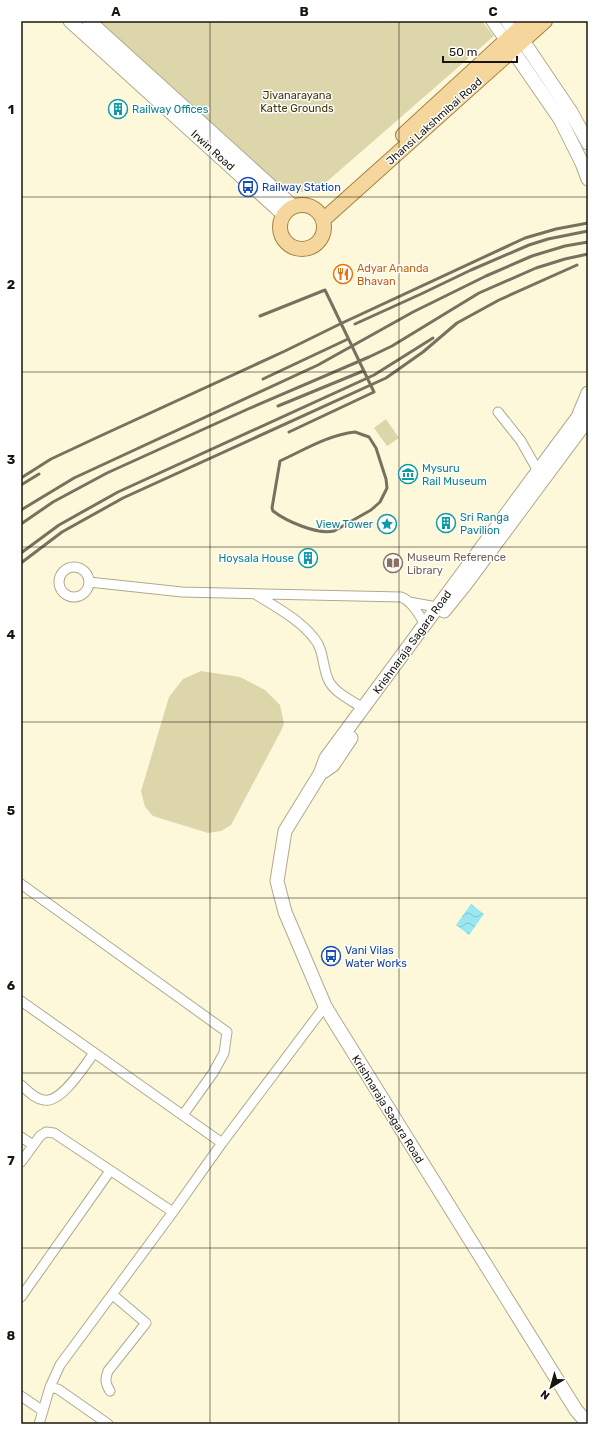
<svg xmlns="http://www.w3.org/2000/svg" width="609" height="1445" viewBox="0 0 609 1445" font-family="Rubik,sans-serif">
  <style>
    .park { fill: #ded6ab }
    .water { fill: url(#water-waves) }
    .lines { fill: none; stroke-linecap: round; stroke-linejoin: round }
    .minor-casing { stroke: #afaa8f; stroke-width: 11 }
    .tertiary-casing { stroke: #afaa8f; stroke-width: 13 }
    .secondary-casing { stroke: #afaa8f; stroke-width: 15 }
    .primary-casing { stroke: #a48241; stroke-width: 16 }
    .minor { stroke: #fff; stroke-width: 9 }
    .tertiary { stroke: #fff; stroke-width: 11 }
    .secondary { stroke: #fff; stroke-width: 13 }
    .primary { stroke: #f5d79e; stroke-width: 14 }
    .rail { stroke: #757260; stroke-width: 3 }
    .grid { fill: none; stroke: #19170d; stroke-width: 1; stroke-opacity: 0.55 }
    .labels { text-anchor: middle; stroke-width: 3; stroke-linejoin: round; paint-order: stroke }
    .park-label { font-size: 11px; fill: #423909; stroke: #fff }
    .culture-label { font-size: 11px; fill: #0d838f; stroke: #fff; text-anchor: start }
    .street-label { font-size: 11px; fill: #19170d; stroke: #fff }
    .transit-label { font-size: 11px; fill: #164399; stroke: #fff; text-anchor: start }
    .food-label { font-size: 11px; fill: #c56008; stroke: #fff; text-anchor: start }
    .education-label { font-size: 11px; fill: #785e54; stroke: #fff; text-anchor: start }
    .neatline { fill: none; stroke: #19170d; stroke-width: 1.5 }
    .grid-label { font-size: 13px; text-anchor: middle; font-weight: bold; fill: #19170d }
  </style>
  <defs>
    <pattern id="water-waves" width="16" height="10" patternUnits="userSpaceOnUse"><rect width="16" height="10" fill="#99e7f1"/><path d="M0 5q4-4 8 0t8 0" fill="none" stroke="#83c5cd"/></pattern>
  </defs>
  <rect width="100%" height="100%" fill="#fef8db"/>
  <path class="park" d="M87 21H482L494 36 315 192 277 191Z
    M386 419 399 438 387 446 374 428Z
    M201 671 240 677 265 690 280 705 284 723 282 729 231 825 221 831 208 833 153 816 145 807 141 791 169 697 183 679Z"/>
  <path class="water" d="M471 904 484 914 469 935 456 925Z"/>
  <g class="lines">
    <defs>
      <path id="minor" d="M498 412 521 441 538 471
        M59 582a15 15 0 1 1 30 0a15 15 0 1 1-30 0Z
        M89 582 182 592 401 597C412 601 419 615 425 624
        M255 594C276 607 299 619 314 638 324 650 322 665 328 679 333 692 351 700 363 708
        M409 602 437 607
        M21 884 227 1032 224 1053 213 1073 183 1115
        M21 1001 222 1143
        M21 1085C28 1091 35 1099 44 1100 61 1104 85 1065 94 1053
        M21 1137 33 1145
        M21 1162 40 1136 46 1132 54 1133 173 1212
        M21 1297 110 1171
        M50 1387 58 1389 108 1424
        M110 1391C105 1383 105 1379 108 1371L146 1323 113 1295
        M21 1396 43 1411
        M39 1424 50 1387 60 1365 173 1212 222 1143 325 1006"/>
      <path id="tertiary" d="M492 21 506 41
        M506 21 514 33"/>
      <path id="secondary" d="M70 21 284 215
        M89 21 294 207
        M516 34 523 41 571 112 588 143
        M507 42 560 119 582 163 588 179
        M444 611 465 585 586 422 588 417
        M320 774 333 765 351 738
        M588 1424 576 1410 334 1021 325 1006 285 912 277 881 285 831 320 774 326 758 578 417 588 393"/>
      <path id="primary" d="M403 135 527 21
        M280 227a22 22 0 1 1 44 0a22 22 0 1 1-44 0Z
        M323 220 545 21"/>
    </defs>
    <use href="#minor" class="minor-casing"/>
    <use href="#tertiary" class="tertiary-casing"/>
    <use href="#secondary" class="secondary-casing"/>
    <use href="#primary" class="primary-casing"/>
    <use href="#minor" class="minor"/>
    <use href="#tertiary" class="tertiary"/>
    <use href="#secondary" class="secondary"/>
    <use href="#primary" class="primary"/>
    <path class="rail" d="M260 316 325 290 374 392 289 432
      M355 324 421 294 471 270 529 245 548 239 588 231
      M263 379 348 339
      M278 406 363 371
      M355 432 369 437 376 448 386 479 387 488 380 502 371 510 334 531C317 535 286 521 273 511L272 508 280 461C304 450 328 435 355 432Z
      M21 478 51 459 98 437 285 351 340 324 525 238 556 229 588 223
      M21 485 39 474
      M21 510 74 478 318 365 413 312 486 276 532 256 565 246 588 242
      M21 524 53 502 107 473 248 409 369 357 392 346 479 293 536 268 565 259 588 254
      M21 553 59 525 118 492 374 375 433 338
      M21 563 62 532 123 498 386 378 423 352 457 323 499 300 577 265"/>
  </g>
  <path class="grid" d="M210 21V1424M399 21V1424M21 197H588M21 372H588M21 547H588M21 722H588M21 898H588M21 1073H588M21 1248H588"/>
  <defs>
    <symbol id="building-ring" viewBox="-11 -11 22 22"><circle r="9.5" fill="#fff" stroke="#0f9aa8" stroke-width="1.5"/><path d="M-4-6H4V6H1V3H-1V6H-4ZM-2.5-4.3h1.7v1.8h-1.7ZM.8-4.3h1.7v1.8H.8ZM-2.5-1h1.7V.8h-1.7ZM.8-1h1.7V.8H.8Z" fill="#0f9aa8"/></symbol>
    <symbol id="bus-ring" viewBox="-11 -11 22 22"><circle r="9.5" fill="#fff" stroke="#1a4fb4" stroke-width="1.5"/><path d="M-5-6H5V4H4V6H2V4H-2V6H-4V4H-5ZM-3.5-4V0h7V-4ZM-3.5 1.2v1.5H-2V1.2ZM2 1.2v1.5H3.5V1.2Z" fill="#1a4fb4"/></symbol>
    <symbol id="restaurant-ring" viewBox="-11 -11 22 22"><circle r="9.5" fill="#fff" stroke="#e8710a" stroke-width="1.5"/><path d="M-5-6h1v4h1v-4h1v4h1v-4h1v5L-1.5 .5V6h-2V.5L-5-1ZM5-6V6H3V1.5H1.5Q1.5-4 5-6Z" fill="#e8710a"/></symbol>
    <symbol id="museum-ring" viewBox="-11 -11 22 22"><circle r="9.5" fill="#fff" stroke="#0f9aa8" stroke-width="1.5"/><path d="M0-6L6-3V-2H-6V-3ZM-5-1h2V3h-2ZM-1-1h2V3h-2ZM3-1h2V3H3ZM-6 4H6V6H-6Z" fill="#0f9aa8"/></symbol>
    <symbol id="sight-ring" viewBox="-11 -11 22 22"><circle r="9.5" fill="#fff" stroke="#0f9aa8" stroke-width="1.5"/><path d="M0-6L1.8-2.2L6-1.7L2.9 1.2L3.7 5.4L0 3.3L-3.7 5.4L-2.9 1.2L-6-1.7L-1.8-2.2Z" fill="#0f9aa8"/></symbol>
    <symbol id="library-ring" viewBox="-11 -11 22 22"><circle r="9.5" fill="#fff" stroke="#8d6e63" stroke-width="1.5"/><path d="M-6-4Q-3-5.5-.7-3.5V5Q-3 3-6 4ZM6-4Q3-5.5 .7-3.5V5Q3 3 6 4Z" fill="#8d6e63"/></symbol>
  </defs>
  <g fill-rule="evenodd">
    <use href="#building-ring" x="107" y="98" width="22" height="22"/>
    <use href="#bus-ring" x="237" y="176" width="22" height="22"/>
    <use href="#restaurant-ring" x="332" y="263" width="22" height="22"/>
    <use href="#museum-ring" x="397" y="463" width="22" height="22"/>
    <use href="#building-ring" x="435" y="512" width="22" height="22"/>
    <use href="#sight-ring" x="376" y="513" width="22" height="22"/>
    <use href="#building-ring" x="297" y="547" width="22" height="22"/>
    <use href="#library-ring" x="382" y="552" width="22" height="22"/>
    <use href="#bus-ring" x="320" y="945" width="22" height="22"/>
  </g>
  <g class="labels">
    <g class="park-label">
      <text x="297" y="99">Jivanarayana<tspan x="297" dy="13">Katte Grounds</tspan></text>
    </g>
    <g class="culture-label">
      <text x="132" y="113">Railway Offices</text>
      <text x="422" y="472">Mysuru<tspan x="422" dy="13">Rail Museum</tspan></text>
      <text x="460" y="521">Sri Ranga<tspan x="460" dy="13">Pavilion</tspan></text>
      <text x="373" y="528" text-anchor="end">View Tower</text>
      <text x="294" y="562" text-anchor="end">Hoysala House</text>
    </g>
    <g class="street-label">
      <text transform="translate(434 121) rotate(-42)" y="4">Jhansi Lakshmibai Road</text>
      <text transform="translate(213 150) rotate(42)" y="4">Irwin Road</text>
      <text transform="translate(412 642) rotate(-54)" y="4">Krishnaraja Sagara Road</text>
      <text transform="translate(388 1109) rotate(58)" y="4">Krishnaraja Sagara Road</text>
    </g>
    <g class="transit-label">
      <text x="262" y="191">Railway Station</text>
      <text x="345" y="954">Vani Vilas<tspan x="345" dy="13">Water Works</tspan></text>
    </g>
    <g class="food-label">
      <text x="357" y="272">Adyar Ananda<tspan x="357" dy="13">Bhavan</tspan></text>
    </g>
    <g class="education-label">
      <text x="407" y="561">Museum Reference<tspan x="407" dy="13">Library</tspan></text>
    </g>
  </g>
  <rect width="609" height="1445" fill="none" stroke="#ffffff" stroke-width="44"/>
  <g transform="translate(551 1387) rotate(217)" stroke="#ffffff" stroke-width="3" paint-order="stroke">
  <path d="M0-3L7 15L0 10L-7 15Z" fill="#19170d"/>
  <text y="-6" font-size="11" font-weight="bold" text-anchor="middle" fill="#19170d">N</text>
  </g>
  <path d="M443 56v6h74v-6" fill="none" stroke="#19170d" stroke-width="2"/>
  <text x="449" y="56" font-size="12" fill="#19170d" stroke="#ffffff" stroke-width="3" paint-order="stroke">50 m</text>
  <rect x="22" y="22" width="565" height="1401" class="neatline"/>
  <g class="grid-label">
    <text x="116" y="16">A</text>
    <text x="304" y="16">B</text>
    <text x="493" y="16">C</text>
    <text x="11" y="114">1</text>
    <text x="11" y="289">2</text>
    <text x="11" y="464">3</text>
    <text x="11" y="639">4</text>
    <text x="11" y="815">5</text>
    <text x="11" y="990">6</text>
    <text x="11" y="1165">7</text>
    <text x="11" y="1340">8</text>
  </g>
</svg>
